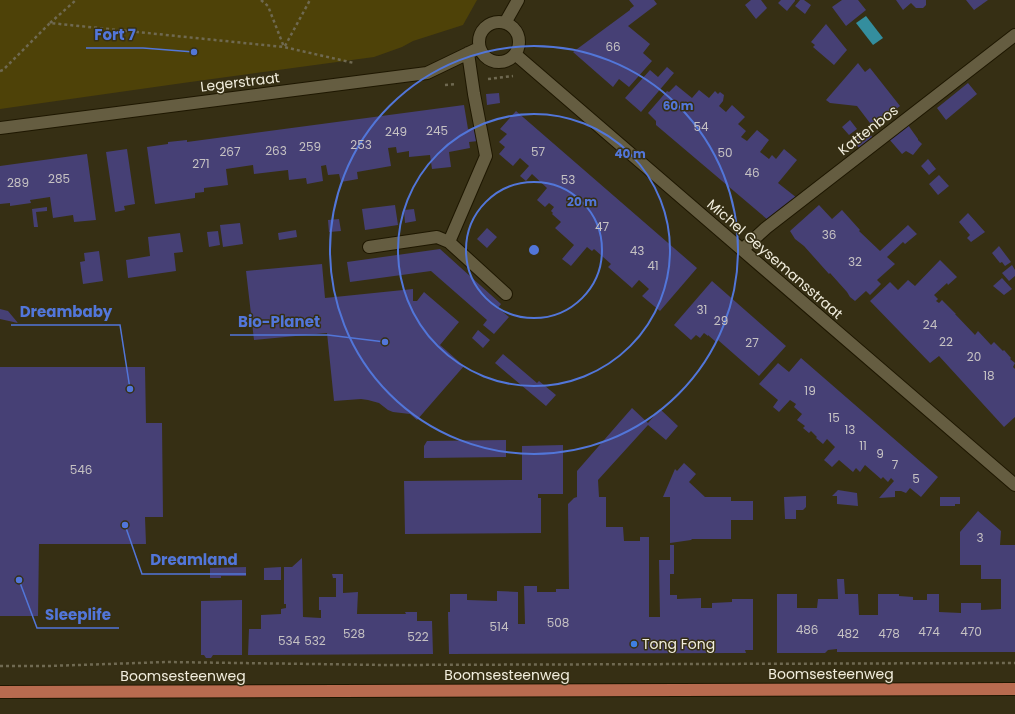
<svg xmlns="http://www.w3.org/2000/svg" width="1015" height="714" viewBox="0 0 1015 714" font-family="Poppins,sans-serif">
  <style>
    .green { fill: #4e4208 }
    .water { fill: #348e9e }
    .building { fill: #464075 }
    .lines { fill: none; stroke-linecap: round; stroke-linejoin: round }
    .minor-casing { stroke: #1e1700; stroke-width: 14 }
    .major-casing { stroke: #1e1700; stroke-width: 14 }
    .path { stroke: #6f6951; stroke-width: 2.5; stroke-dasharray: 3 3; stroke-linecap: butt }
    .minor { stroke: #655d41; stroke-width: 12 }
    .major { stroke: #b86b4f; stroke-width: 12 }
    .ring { fill: none; stroke: #5276d9; stroke-width: 2 }
    .shop-dot { fill: #3f7fe0; stroke: #362f14; stroke-width: 1.5 }
    .labels { text-anchor: middle; stroke-width: 3; stroke-linejoin: round; paint-order: stroke }
    .number-label { font-size: 12px; fill: #c6c2c3 }
    .street-label { font-size: 14px; fill: #f1eddd; stroke: #362f14 }
    .poi-label { font-size: 14px; fill: #f1eddd; stroke: #362f14; text-anchor: start }
    .centre { fill: #5276d9; stroke: #362f14; stroke-width: 2 }
    .ring-label { font-size: 12px; text-anchor: middle; font-weight: bold; fill: #5276d9; stroke: #362f14; stroke-width: 3; stroke-linejoin: round; paint-order: stroke }
    .leader { fill: none; stroke: #5276d9; stroke-width: 1.5 }
    .callout-dot { fill: #5276d9; stroke: #362f14; stroke-width: 1.5 }
    .callout-label { font-size: 15px; text-anchor: middle; font-weight: bold; fill: #5276d9; stroke: #362f14; stroke-width: 3; stroke-linejoin: round; paint-order: stroke }
  </style>
  <rect width="100%" height="100%" fill="#362f14"/>
  <path class="green" d="M0 0H477L463 25 413 41 402 47 374 57 183 83 0 109Z"/>
  <path class="water" d="M866 16 883 38 873 45 856 23Z"/>
  <path class="building" d="M629 0H654L657 4 628 26 650 44 643 53 652 61 629 87 619 79 613 87 573 52 630 10V9L634 6Z
    M751 0H761L767 8 756 19 745 5Z
    M781 0H795V1L787 11 778 3Z
    M800 0H804L811 5 805 14 795 6Z
    M842 0H858L866 10 846 26 832 7Z
    M896 0H926V5L923 8H916L911 3 903 10Z
    M966 0H988L974 10Z
    M826 24 847 50 834 65 813 47 815 45 811 42Z
    M858 63 865 72 870 68 900 106 873 127 857 106 830 103 826 100Z
    M667 67 674 73 641 112 625 98 650 70 658 77Z
    M968 83 977 94 946 120 937 108Z
    M676 85 692 98 699 90 709 98 715 91 718 94 720 92 724 95 723 101 719 106 726 112 732 105 745 117 738 124 746 131 741 137 747 141 757 130 769 140 760 152 769 159 772 155 776 159 784 149 797 160 778 183 797 198 768 220 656 125V121L648 113 667 91 669 92Z
    M499 93 500 103 487 105 486 94Z
    M464 105 468 129 477 128 478 141 469 142 470 148 449 152 451 167 432 169 430 155 409 157V151L397 153 396 147 388 148 391 166 357 172 358 179 341 182 339 174 328 175 326 165 321 166 323 181 307 184 306 178 289 180 288 170 254 174 253 165 226 169 228 185 204 188V192L195 193V198L155 204 147 147 168 144V142L187 140V142Z
    M516 111 697 268 660 311 642 296 649 289 639 280 632 288 608 267 611 264 594 249 592 251 587 247 571 266 562 259 574 245 555 228 561 222 552 214 553 213 551 211 554 207 549 203 545 207 537 200 547 188 532 174 526 181 520 176 529 166 520 158 513 166 499 154 505 147 499 142 507 134 500 129Z
    M850 120 857 129 849 135 842 127Z
    M908 125 918 139V140L922 144 913 155 906 151 902 154 889 139Z
    M867 130 873 138 860 149 853 141Z
    M127 149 135 204 124 206 125 210 115 212 106 152Z
    M87 154 96 220 74 222 73 215 53 218 50 197 30 200 31 203 10 206V203L0 204V166Z
    M928 159 936 169 929 175 921 166Z
    M939 175 949 186 938 195 929 184Z
    M395 205 398 225 365 230 362 209Z
    M819 205 832 219 842 210 860 230 859 231 880 251 908 225 917 234 905 244 903 242 887 257 895 264 877 280 881 284 870 295 866 291 855 301 850 297 847 292 830 273 829 274 804 246 795 239 790 231Z
    M47 207V211L36 212 38 227H34L32 209Z
    M414 209 416 221 405 223 404 210Z
    M968 213 985 232 971 242 967 238 970 235 959 222Z
    M339 219 341 231 329 232 328 220Z
    M240 223 243 244 223 247 220 225Z
    M487 228 497 237 487 248 477 239Z
    M296 230 297 237 279 240 278 233Z
    M218 231 220 245 209 247 207 232Z
    M180 233 183 252 174 253 176 271 128 278 126 260 150 256 148 237Z
    M999 246 1011 262 1005 266 1002 262 1000 263 992 253Z
    M440 249 501 304 498 308 509 317 494 334 483 325 487 320 431 271 350 282 347 262Z
    M99 251 103 281 83 284 80 262 85 261 84 253Z
    M940 260 957 277 948 285 947 283 934 295 938 299 936 301 939 303 942 300 956 314H955L975 335 978 331 991 345 994 342 1003 351 1004 350 1011 358 1010 359 1015 363 1013 367 1015 369V417L1004 427 939 356 930 363 870 301 890 282 898 290 908 280 915 286Z
    M322 264 325 298 413 289V301H417L424 292 459 322 440 345 464 366 417 420 410 414 393 412 388 410 379 403 368 400 361 399 334 401 327 333 254 340 246 271Z
    M1012 265 1015 270V276L1009 281 1002 273Z
    M1002 278 1012 289 1004 295 993 286Z
    M712 281 786 346 759 376 718 340 716 342 708 335V336L704 333 700 338 696 335 691 340 674 325Z
    M0 309 8 311 18 323 0 319Z
    M478 330 490 340 483 348 472 338Z
    M503 354 537 383 539 381 556 395 546 406 495 363Z
    M801 358 938 477 921 497 910 488 906 493 901 491H895V497L879 498 894 481 891 478 888 482 883 477 881 479 865 465 860 472 856 468 853 472 839 460 832 467 824 460 835 447 827 439 823 444 816 438 817 437 811 431 809 433 803 428 805 426 797 420 802 414 794 407 796 404 790 400 779 412 773 407 778 400 759 384 778 363 789 372Z
    M0 367H145L146 423H162L163 517H145L146 544H39L38 616H0Z
    M632 408 648 423 660 409 678 426 666 440 648 425 598 480 599 497H606V527H623L624 541H640V537H649V617H660L659 560H670V545H674V574H670V595H677V599L701 598V608H712V603L732 602V599H753V650H745L746 653H732L449 654 448 612H450V594H467V600L497 601V591L518 592V624H525L524 586H537V592H556V589H569L568 504 574 498 577 497V471Z
    M506 440V457L424 458V446L427 441Z
    M563 445V494H538V498H541V533L405 534 404 481 522 480V446Z
    M684 463 696 474 689 482 705 497H731V501H753V520H731V539H692L691 540 670 543V497H663L675 469 677 471Z
    M838 490 857 493 858 506 837 504V496H832Z
    M806 496V507L803 510H796V519H785L784 497Z
    M940 497H960V504H955V506H940Z
    M978 511 1001 531 1000 545H1015V652H837V649L828 650 825 653H777V594H797V608H817L818 599H838L837 579H844L845 594H858L859 615H878V594H899V596L913 597V600H927V594H939V612L961 613V603H981V610L1001 609V579H981V565H960V532Z
    M302 558 303 617 321 618V610H319V597H336V578H333L332 574H343V593L358 592 357 614H406L405 612H417V621H432L433 654 248 655 249 629H261V615L281 614V609L286 608V604H284V567H292Z
    M246 567V576H221V578H210V568Z
    M281 567V580H264V568Z
    M242 600V655H213L211 658H206L204 655H201V601Z"/>
  <g class="lines">
    <defs>
      <path id="minor" d="M479 42a20 20 0 1 1 40 0a20 20 0 1 1-40 0Z
        M505 23 518 0
        M468 53 474 94 486 156 449 242 506 294
        M515 54 1015 485
        M0 128 427 73 479 48
        M369 247 437 237 449 242
        M742 250 766 228 1015 35"/>
      <path id="major" d="M0 692 1015 689"/>
    </defs>
    <use href="#minor" class="minor-casing"/>
    <use href="#major" class="major-casing"/>
    <path class="path" d="M261 0 268 6 284 47
      M50 23 76 0
      M285 46 310 0
      M0 71 3 70 50 23 254 44 284 47 354 63
      M488 79 513 76
      M445 85 456 84
      M0 666H48L167 662 385 665 1015 663"/>
    <use href="#minor" class="minor"/>
    <use href="#major" class="major"/>
  </g>
  <g class="ring">
    <circle cx="534" cy="250" r="68"/>
    <circle cx="534" cy="250" r="136"/>
    <circle cx="534" cy="250" r="204"/>
  </g>
  <circle class="shop-dot" cx="634" cy="644" r="4"/>
  <g class="labels">
    <g class="number-label">
      <text x="613" y="51">66</text>
      <text x="701" y="131">54</text>
      <text x="437" y="135">245</text>
      <text x="396" y="136">249</text>
      <text x="361" y="149">253</text>
      <text x="310" y="151">259</text>
      <text x="276" y="155">263</text>
      <text x="230" y="156">267</text>
      <text x="538" y="156">57</text>
      <text x="725" y="157">50</text>
      <text x="201" y="168">271</text>
      <text x="752" y="177">46</text>
      <text x="59" y="183">285</text>
      <text x="568" y="184">53</text>
      <text x="18" y="187">289</text>
      <text x="602" y="231">47</text>
      <text x="829" y="239">36</text>
      <text x="637" y="255">43</text>
      <text x="855" y="266">32</text>
      <text x="653" y="270">41</text>
      <text x="702" y="314">31</text>
      <text x="721" y="325">29</text>
      <text x="930" y="329">24</text>
      <text x="946" y="346">22</text>
      <text x="752" y="347">27</text>
      <text x="974" y="361">20</text>
      <text x="989" y="380">18</text>
      <text x="810" y="395">19</text>
      <text x="834" y="422">15</text>
      <text x="850" y="434">13</text>
      <text x="863" y="450">11</text>
      <text x="880" y="458">9</text>
      <text x="895" y="469">7</text>
      <text x="81" y="474">546</text>
      <text x="916" y="483">5</text>
      <text x="980" y="542">3</text>
      <text x="558" y="627">508</text>
      <text x="499" y="631">514</text>
      <text x="807" y="634">486</text>
      <text x="929" y="636">474</text>
      <text x="971" y="636">470</text>
      <text x="354" y="638">528</text>
      <text x="848" y="638">482</text>
      <text x="889" y="638">478</text>
      <text x="418" y="641">522</text>
      <text x="289" y="645">534</text>
      <text x="315" y="645">532</text>
    </g>
    <g class="street-label">
      <text transform="translate(240 82) rotate(-7)" y="5">Legerstraat</text>
      <text transform="translate(868 130) rotate(-38)" y="5">Kattenbos</text>
      <text transform="translate(775 259) rotate(41)" y="5">Michel Geysemansstraat</text>
      <text x="831" y="679">Boomsesteenweg</text>
      <text x="507" y="680">Boomsesteenweg</text>
      <text x="183" y="681">Boomsesteenweg</text>
    </g>
    <g class="poi-label">
      <text x="642" y="649">Tong Fong</text>
    </g>
  </g>
  <circle cx="534" cy="250" r="6" class="centre"/>
  <g class="ring-label">
    <text x="678" y="110">60 m</text>
    <text x="630" y="158">40 m</text>
    <text x="582" y="206">20 m</text>
  </g>
  <path class="leader" d="M194 52L143 48H86M130 389L120 325H11M385 342L328 335H230M125 525L142 574H246M19 580L37 628H119"/>
  <g class="callout-dot">
    <circle cx="194" cy="52" r="4"/>
    <circle cx="130" cy="389" r="4"/>
    <circle cx="385" cy="342" r="4"/>
    <circle cx="125" cy="525" r="4"/>
    <circle cx="19" cy="580" r="4"/>
  </g>
  <g class="callout-label">
    <text x="115" y="40">Fort 7</text>
    <text x="66" y="317">Dreambaby</text>
    <text x="279" y="327">Bio-Planet</text>
    <text x="194" y="565">Dreamland</text>
    <text x="78" y="620">Sleeplife</text>
  </g>
</svg>
